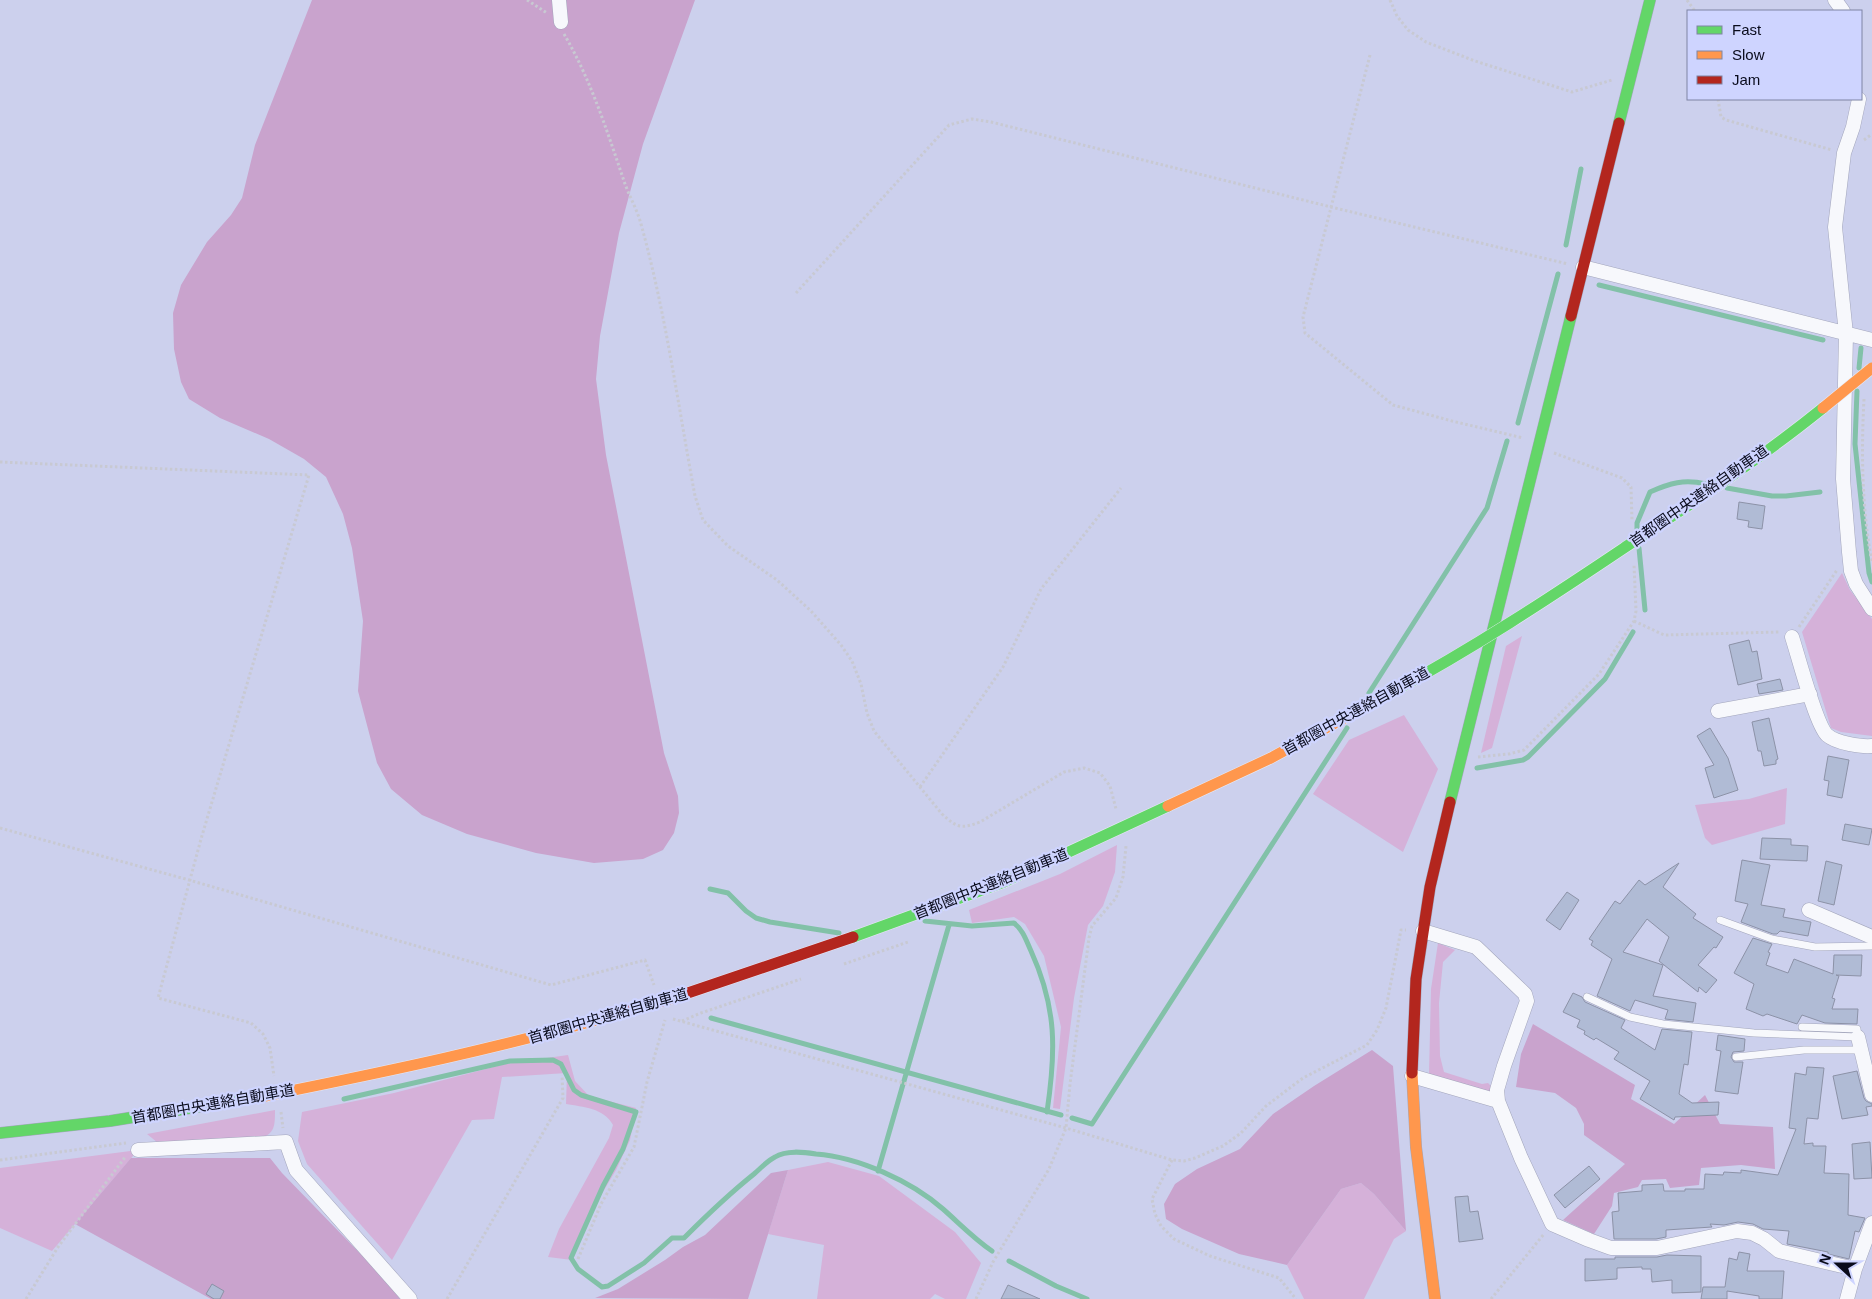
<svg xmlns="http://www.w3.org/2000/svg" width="1872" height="1299" viewBox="0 0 1872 1299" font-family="Arial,'Noto Sans JP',sans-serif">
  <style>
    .green { fill: #d5b1d9 }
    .forest { fill: #c9a3cd }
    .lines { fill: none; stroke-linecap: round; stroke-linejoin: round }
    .stream { stroke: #82c1a8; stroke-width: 5 }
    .building { fill: #b0bbd5; stroke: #8c92a7 }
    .lane-casing { stroke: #a3a6bc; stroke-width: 8 }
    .street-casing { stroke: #a3a6bc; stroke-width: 15 }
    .fast-casing { stroke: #a3a6bc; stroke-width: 12 }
    .slow-casing { stroke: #a3a6bc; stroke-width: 12 }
    .jam-casing { stroke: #a3a6bc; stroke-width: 12 }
    .path { stroke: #c8c9d2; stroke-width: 3; stroke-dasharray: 2.5 2.5; stroke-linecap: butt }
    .lane { stroke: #f7f8fc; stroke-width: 7 }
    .street { stroke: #f7f8fc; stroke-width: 14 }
    .fast { stroke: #63d668; stroke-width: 11 }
    .slow { stroke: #ff974d; stroke-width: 11 }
    .jam { stroke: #b3261e; stroke-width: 11 }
    .fast-bridge-casing { stroke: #e8eaf7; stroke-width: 12; stroke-linecap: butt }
    .slow-bridge-casing { stroke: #e8eaf7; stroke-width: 12; stroke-linecap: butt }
    .jam-bridge-casing { stroke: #e8eaf7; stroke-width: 12; stroke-linecap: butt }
    .fast-bridge { stroke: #63d668; stroke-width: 11 }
    .slow-bridge { stroke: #ff974d; stroke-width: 11 }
    .jam-bridge { stroke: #b3261e; stroke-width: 11 }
    .labels { text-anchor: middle; stroke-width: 4.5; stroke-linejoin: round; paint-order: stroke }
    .street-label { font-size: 15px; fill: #090b1c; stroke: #ced4ff }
  </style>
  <rect width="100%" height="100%" fill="#ccd0ed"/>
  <path class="green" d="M1842 573 1850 590 1872 619V736L1841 732 1831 728 1802 632Z
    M1522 636 1492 748 1481 753 1506 646Z
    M1404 715 1438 769 1403 852 1313 794 1349 740Z
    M1787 788 1785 824 1712 845 1705 838 1695 805 1749 799Z
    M1117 845 1115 872 1103 906 1088 925 1074 998 1060 1109 1053 1108 1061 1027 1044 956 1025 924 1014 917 972 923 969 910 1060 874Z
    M1438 943 1455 950 1443 962 1439 1003 1440 1056 1444 1072 1482 1084 1488 1083 1493 1088 1486 1094 1429 1074 1431 989Z
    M568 1055 575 1081 589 1096 636 1108 630 1140 616 1170 591 1212 572 1260 548 1257 559 1229 609 1138 613 1125C604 1108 583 1107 566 1104L567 1073 502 1077 494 1119 472 1120 392 1260 307 1164 298 1141 302 1112 394 1093 505 1064Z
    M275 1110C275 1126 275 1134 259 1139L158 1143 147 1134Z
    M138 1150 52 1251 0 1228V1168Z
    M828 1162 879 1176 955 1232 981 1263 966 1299H945L935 1294 930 1299H817L824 1245 768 1234 788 1170Z
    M1361 1183 1374 1194 1406 1231 1394 1239 1364 1299H1304L1287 1265 1341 1189Z"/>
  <path class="forest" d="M312 0H695L643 144 619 233 600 336 596 379 606 455 664 753 678 796 679 813 674 833 663 850 643 859 594 863 536 853 467 834 422 815 391 789 377 763 358 691 363 621 352 548 343 514 326 477 304 459 269 439 220 418 189 399 181 382 174 349 173 313 181 285 207 242 231 215 242 198 255 145Z
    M1533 1024 1635 1085 1631 1099 1674 1124 1705 1095 1720 1124 1773 1127 1775 1169 1741 1165 1701 1168 1699 1185 1670 1188 1666 1179 1642 1180 1638 1187 1614 1193 1612 1206 1594 1234 1563 1220 1625 1164 1584 1135V1124L1576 1108 1555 1093 1516 1087 1521 1054Z
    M1372 1050 1393 1066 1406 1231 1374 1194 1361 1183 1341 1189 1287 1265 1239 1254 1182 1229 1166 1219 1164 1204 1175 1184 1197 1169 1240 1149 1273 1114 1314 1086Z
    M131 1158H270L282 1173 380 1274 400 1299H211L75 1224Z
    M788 1170 748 1299 595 1298 618 1289 665 1260 683 1247 705 1235 771 1173Z"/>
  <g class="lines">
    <path class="stream" d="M1566 245 1581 169
      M1599 285 1823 340
      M1859 368 1861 348
      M1857 391 1855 444 1869 573 1872 582
      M1518 423 1558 274
      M1727 488 1772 496H1786L1820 492
      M1637 530V523L1650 492C1670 483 1684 479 1706 484
      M1639 548 1645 610
      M1369 693 1487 508 1507 441
      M1477 768 1523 760 1528 757 1605 679 1633 632
      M710 889 728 893 746 911 756 918 770 922 839 933
      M925 921 972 926 1014 923C1023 930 1026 940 1031 951 1057 1008 1056 1051 1047 1112
      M711 1018 1061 1115
      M344 1099 510 1061 553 1060 561 1064 574 1090 581 1095 636 1112 623 1149 603 1186 571 1258 578 1269 602 1287 608 1286 644 1263 672 1238H684C707 1215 729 1194 754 1174 761 1168 767 1161 775 1157 786 1150 803 1152 816 1154 858 1157 911 1181 943 1209 959 1223 973 1238 992 1251
      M1072 1118 1092 1124 1347 728
      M878 1171 949 925
      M1009 1261 1056 1286 1087 1299"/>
  </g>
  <path class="building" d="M1739 502 1765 506 1762 529 1748 527 1749 521 1737 519Z
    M1749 640 1752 652 1757 651 1762 679 1738 685 1729 645Z
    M1780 679 1783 690 1759 694 1757 684Z
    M1769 718 1778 759 1776 760V764L1764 766 1761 751H1758L1752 722Z
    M1710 728 1728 758 1738 790 1714 798 1705 768 1714 765 1697 736Z
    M1828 756 1849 760 1842 798 1827 795 1829 781 1824 780Z
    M1845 824 1872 829 1869 845 1842 840Z
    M1762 838 1791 839V845L1808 846 1807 861 1760 859Z
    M1742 860 1770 865 1761 905 1785 909 1783 917 1811 922 1808 936 1780 931 1777 934H1773L1741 922 1748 904 1735 901Z
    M1826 861 1842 865 1834 905 1818 901Z
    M1679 863 1663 887 1696 914 1693 918 1723 937 1716 948 1714 947 1698 965 1717 980 1706 993 1699 987 1698 992 1659 961 1669 937 1647 919 1623 952 1663 965 1653 996 1696 1003 1693 1022 1665 1019 1668 1010 1635 1000 1630 1011 1597 996 1612 959 1591 945 1593 941 1589 939 1615 901 1620 904 1639 880 1645 885Z
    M1567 892 1579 900 1560 930 1546 920Z
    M1753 938 1772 944 1768 952 1770 953 1766 965 1788 973 1794 959 1833 974 1834 955H1862L1861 976 1836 975 1839 976 1832 998 1835 999 1832 1009H1858L1857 1024 1825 1023 1802 1015 1797 1024 1767 1014 1763 1016 1746 1009 1754 984 1734 973Z
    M1573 993 1582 997 1585 1002 1625 1020 1621 1028 1655 1050 1662 1029 1692 1032 1688 1065 1684 1064 1679 1094 1692 1103 1719 1102 1718 1115 1675 1117 1674 1120 1640 1099 1650 1081 1614 1059 1619 1052 1596 1038 1594 1040 1584 1034 1585 1031 1577 1027 1580 1020 1563 1012Z
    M1718 1035 1745 1039 1744 1051 1733 1052 1731 1057 1734 1062H1743L1738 1094 1715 1091 1721 1051 1716 1050Z
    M1807 1067 1824 1068 1818 1119 1807 1118 1804 1144 1813 1143V1146H1826L1824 1173 1849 1174 1848 1215 1865 1218 1859 1232 1855 1231 1849 1259 1828 1254V1252L1787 1244 1789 1231 1763 1229 1753 1224 1738 1222 1724 1225 1710 1224 1712 1227 1666 1230V1237L1656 1239H1614L1612 1212 1619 1211 1618 1193 1642 1191V1185L1663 1184 1664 1191H1685V1189H1704L1705 1174 1723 1175 1724 1172 1741 1173V1170L1778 1175 1796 1129 1789 1128 1795 1073 1806 1075Z
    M1857 1071 1864 1098 1866 1101 1872 1104V1106L1866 1107 1868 1115 1842 1119 1833 1076Z
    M1870 1142 1872 1178 1854 1179 1852 1144Z
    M1589 1166 1600 1179 1565 1208 1554 1195Z
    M1468 1196 1470 1212 1478 1211 1483 1239 1459 1242 1455 1197Z
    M1739 1252 1750 1254 1747 1271H1784L1782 1299H1759V1296L1727 1291V1299H1701L1703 1287H1725L1729 1258 1737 1260Z
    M1667 1255 1701 1256V1292L1672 1293V1280L1652 1282 1651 1269H1642V1267L1617 1268V1279L1585 1281V1259H1615V1257H1657Z
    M212 1284 224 1291 220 1299H214L206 1294Z
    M1008 1285 1040 1299H1001Z"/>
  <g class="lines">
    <defs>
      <path id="lane" d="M1720 920 1772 939 1815 947 1872 946
        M1587 997 1630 1017 1663 1024 1754 1033 1858 1037 1857 1029 1802 1027
        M1736 1057 1804 1050H1861"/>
      <path id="street" d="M559 0 561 22
        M1835 0 1843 11
        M1859 99 1853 127 1844 153 1835 227 1846 334 1843 479 1849 552 1851 571 1856 584 1872 609
        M1583 267 1872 340
        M1792 637C1798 655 1816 725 1827 735 1836 743 1861 747 1872 746
        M1718 711 1810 694
        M1809 910 1872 937
        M1423 931 1476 947 1525 994 1527 1001 1504 1066 1497 1090 1498 1101 1521 1158 1552 1224 1589 1240 1611 1248H1657L1737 1231 1752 1233 1764 1239 1779 1251 1855 1269
        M1858 1037 1872 1095
        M1412 1076 1498 1101
        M138 1150 286 1142 296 1170 410 1299
        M1847 1299 1855 1269 1872 1223"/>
      <path id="fast" d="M1619 123 1650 0
        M1450 802 1571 316
        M0 1133 110 1121 265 1096"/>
      <path id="slow" d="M1412 1073 1416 1147 1435 1299"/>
      <path id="jam" d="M1571 316 1619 123
        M1412 1073 1416 979 1430 887 1450 802"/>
    </defs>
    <use href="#lane" class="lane-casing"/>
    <use href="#street" class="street-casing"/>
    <use href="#fast" class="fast-casing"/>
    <use href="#slow" class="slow-casing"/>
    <use href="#jam" class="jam-casing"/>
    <path class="path" d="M527 0 547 13
      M1390 0 1397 16 1408 30 1426 42 1475 61 1572 92 1612 80
      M1687 0 1695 11
      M564 34C591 80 607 131 624 181 629 196 637 209 641 224 666 314 678 405 695 496L703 520 728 546 777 580 811 611 841 645 852 661 861 684 867 713 874 731 942 814C957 828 961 829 980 822L1064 772 1084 768 1100 773 1110 786 1116 809
      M1370 55 1303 317 1305 333 1393 405 1452 421 1523 438
      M1718 99 1721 117 1726 120 1832 150
      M1864 140 1872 134
      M796 293 949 125 972 119 991 122 1331 207 1568 264
      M1864 399C1861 454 1862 509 1872 563
      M1554 453 1622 478 1631 487 1632 521
      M0 462 309 475 201 839 158 998 251 1023 263 1034 270 1048 274 1076
      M1634 621 1664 635 1780 632
      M1799 627 1837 570
      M1478 757 1509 754 1524 750 1599 674 1634 621 1636 611 1634 564
      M920 787 1003 667 1041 589 1121 488
      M0 828 189 880 551 985 645 960 654 985
      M844 964 908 942
      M673 1019 1066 1128 1172 1160 1184 1161 1195 1158 1223 1146 1241 1133 1266 1106 1303 1078 1367 1045 1377 1030 1386 1008 1401 930H1406
      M682 1021 701 1013 801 979
      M281 1112 283 1128
      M0 1160 126 1143
      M1172 1160 1152 1199 1155 1214 1161 1226 1174 1239 1210 1256 1279 1278 1296 1299
      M578 1259 601 1204 634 1147 647 1082 665 1020
      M26 1299 58 1247 126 1156
      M447 1299 563 1098 562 1075
      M976 1299 993 1262 1049 1169 1066 1128 1070 1084 1089 938 1092 926 1116 898 1123 877 1126 846
      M1491 1299 1544 1234"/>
    <use href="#lane" class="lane"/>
    <use href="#street" class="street"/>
    <use href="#fast" class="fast"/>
    <use href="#slow" class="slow"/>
    <use href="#jam" class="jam"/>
    <defs>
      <path id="fast-bridge" d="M1392 692C1472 649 1548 599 1624 548 1691 504 1760 459 1823 408
        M853 937 1004 882 1168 806"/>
      <path id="slow-bridge" d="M1823 408 1872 368
        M1168 806 1271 758 1392 692
        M265 1096C385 1072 504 1047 621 1013"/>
      <path id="jam-bridge" d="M621 1013 676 997 853 937"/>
    </defs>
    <use href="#fast-bridge" class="fast-bridge-casing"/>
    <use href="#slow-bridge" class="slow-bridge-casing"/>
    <use href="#jam-bridge" class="jam-bridge-casing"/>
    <use href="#fast-bridge" class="fast-bridge"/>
    <use href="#slow-bridge" class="slow-bridge"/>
    <use href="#jam-bridge" class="jam-bridge"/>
  </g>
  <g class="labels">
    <g class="street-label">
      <text transform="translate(1699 496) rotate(-35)" y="5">首都圏中央連絡自動車道</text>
      <text transform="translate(1356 711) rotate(-29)" y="5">首都圏中央連絡自動車道</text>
      <text transform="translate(991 884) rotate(-22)" y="5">首都圏中央連絡自動車道</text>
      <text transform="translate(608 1016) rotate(-16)" y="5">首都圏中央連絡自動車道</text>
      <text transform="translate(213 1104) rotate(-10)" y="5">首都圏中央連絡自動車道</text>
    </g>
  </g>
  <rect x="1687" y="10" width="175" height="90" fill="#ced4ff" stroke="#7f84a4"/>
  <rect x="1697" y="26" width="25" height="8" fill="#63d668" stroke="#7f84a4"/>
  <text x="1732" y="35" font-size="15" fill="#090b1c">Fast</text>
  <rect x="1697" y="51" width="25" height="8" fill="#ff974d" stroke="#7f84a4"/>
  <text x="1732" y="60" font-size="15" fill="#090b1c">Slow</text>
  <rect x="1697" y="76" width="25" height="8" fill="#b3261e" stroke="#7f84a4"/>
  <text x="1732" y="85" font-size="15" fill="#090b1c">Jam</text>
  <g transform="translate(1837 1264) rotate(291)" stroke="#ced4ff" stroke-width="4" paint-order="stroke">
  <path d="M0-4L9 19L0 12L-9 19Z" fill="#090b1c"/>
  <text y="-8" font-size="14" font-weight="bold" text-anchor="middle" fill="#090b1c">N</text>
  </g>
</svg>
